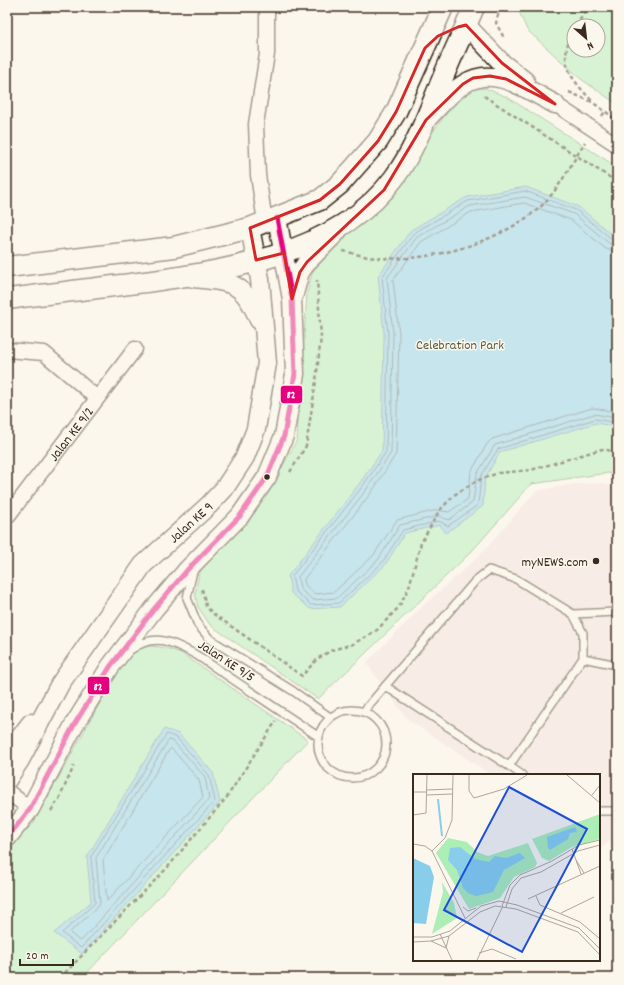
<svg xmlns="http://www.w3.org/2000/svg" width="624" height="985" viewBox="0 0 624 985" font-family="Dekko,sans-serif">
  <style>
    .built { fill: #f4e0dd }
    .green { fill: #aceeb6; stroke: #748c6a; fill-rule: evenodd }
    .water { fill: #88ceea; stroke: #698c98 }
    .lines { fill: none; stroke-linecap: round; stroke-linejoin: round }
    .shore { stroke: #5a6c70; stroke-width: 1 }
    .service-casing { stroke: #3b2a1e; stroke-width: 10 }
    .minor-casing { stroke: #3b2a1e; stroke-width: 17 }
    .tertiary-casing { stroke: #3b2a1e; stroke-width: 21 }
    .secondary-casing { stroke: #3b2a1e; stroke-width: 23 }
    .path { stroke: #3b2a1e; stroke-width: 2.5; stroke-dasharray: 4 3; stroke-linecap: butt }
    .service { stroke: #fbf7ec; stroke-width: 7 }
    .minor { stroke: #fbf7ec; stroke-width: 14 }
    .tertiary { stroke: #fbf7ec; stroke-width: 18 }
    .secondary { stroke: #fbf7ec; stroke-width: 20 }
    .bus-1-casing { stroke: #fbf7ec; stroke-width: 8 }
    .bus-1 { stroke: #e5007d; stroke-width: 5 }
    .marked { fill: none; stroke: #d62828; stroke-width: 3; stroke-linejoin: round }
    .bus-dot { fill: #3b2a1e; stroke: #fbf7ec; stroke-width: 1.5 }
    .labels { text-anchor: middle; stroke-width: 3; stroke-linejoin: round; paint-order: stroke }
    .park-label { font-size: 14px; fill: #575b44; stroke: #fbf7ec }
    .street-label { font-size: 14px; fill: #3b2a1e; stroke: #fbf7ec }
    .poi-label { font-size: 14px; fill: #3b2a1e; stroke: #fbf7ec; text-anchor: end }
    .inset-river { fill: none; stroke: #88ceea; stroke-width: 2 }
    .inset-road { fill: none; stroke: #aea59a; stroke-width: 1 }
    .view { fill: #1d4ed8; fill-opacity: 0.15; stroke: #1d4ed8; stroke-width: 2 }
    .inset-edge { fill: none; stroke: #3b2a1e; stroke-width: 2 }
    .line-badge { stroke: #fbf7ec; stroke-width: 1.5 }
    .badge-label { font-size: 11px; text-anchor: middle; font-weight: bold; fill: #fff }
  </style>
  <rect width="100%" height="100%" fill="#fbf7ec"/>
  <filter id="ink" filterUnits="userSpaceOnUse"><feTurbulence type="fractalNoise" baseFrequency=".025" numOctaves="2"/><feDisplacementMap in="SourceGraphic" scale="8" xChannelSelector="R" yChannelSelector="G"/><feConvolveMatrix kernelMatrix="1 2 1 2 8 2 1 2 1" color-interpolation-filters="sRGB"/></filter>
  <g filter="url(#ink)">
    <path class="built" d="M604 483 617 488V835L601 849 599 847V775H491L407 719 366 663 426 603 479 556 536 491 573 484Z"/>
    <path class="green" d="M517 7H617V104L581 79 527 30ZM574 26H598V50H574Z
      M485 88 507 97 617 167V476L608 473 531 484 472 551 318 699 210 625 198 607 195 594 199 574 213 552 268 493 297 440 307 293 314 266 336 239 381 202 458 98 469 90Z
      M144 645 166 648 181 653 308 740 82 978H7V848L33 824 122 663 131 654Z"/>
    <path class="water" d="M526 187 579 207 617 239V427L596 423 500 452 485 478 483 506 446 533 440 525 405 533 385 565 340 607 310 609 291 593 288 576 359 484 382 451 384 333 378 276 411 230 467 197Z
      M164 729 179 734 213 773 220 802 82 954 54 933 91 902 87 857Z"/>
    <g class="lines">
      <path class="shore" d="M617 241 613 240 576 210 525 191 468 201 414 233 382 277 388 333 386 452 362 487 292 576 295 591 311 605 339 603 382 563 403 530 439 521 448 526 478 505 481 476 498 449 595 419 617 423
        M617 246 610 244 574 214 525 197 470 206 417 237 387 278 393 333 391 453 366 490 298 577 300 589 313 600 337 598 378 560 400 525 439 516 449 520 473 502 477 474 495 445 594 414 617 418
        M617 252 606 249 571 220 524 203 471 212 421 242 393 280 399 333 396 454 371 493 304 579 305 585 315 594 334 592 373 556 397 520 437 510 449 512 468 499 471 472 487 444 492 439 592 408 617 412
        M167 734 177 738 209 775 215 801 81 948 62 933 95 903 91 857Z
        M169 740 174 742 205 777 209 799 82 940 80 941 71 934 70 932 97 908 100 904 96 858Z
        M172 749 199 780 203 797 107 901 103 860 169 750Z"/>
      <defs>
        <path id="service" d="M193 571 187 598 198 625 210 639 293 691 330 717
          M573 614 617 612
          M132 649C157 632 174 643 198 656L319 737
          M583 658 617 665
          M318 744a34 34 0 1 1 68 0a34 34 0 1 1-68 0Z
          M363 712 476 580 489 570 516 579 573 614 583 633V658L509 766 385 686
          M509 766 522 775
          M599 811H617"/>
        <g id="minor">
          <path d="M555 104 617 145"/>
          <path d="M265 222 258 175 256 124 267 54V7"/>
          <path d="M7 350 44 353 97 398"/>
          <path id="s1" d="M7 517 135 349"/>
          <path d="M7 791 30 809"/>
        </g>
        <g id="tertiary">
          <path d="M466 25 502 63 525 81"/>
          <path d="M426 120C438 108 449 93 464 84 494 64 527 90 555 104"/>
          <path d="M193 278C232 282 243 281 259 320"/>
          <path d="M294 294 300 272 307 262 337 232"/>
          <path d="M7 749 18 740 31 723"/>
          <path id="s2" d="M7 780 20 760 60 684 143 565 209 505 224 489 245 457 256 429 267 363 260 279 250 228"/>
          <path d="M7 838 30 809 74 725 110 667 154 609 188 569 240 516 267 477 284 436 295 374 292 299 277 218"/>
        </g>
        <path id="secondary" d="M7 267 174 247 250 228 320 200 340 184 378 141 396 112 443 7
          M7 299C45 294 83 290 122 285 214 273 335 258 394 178 416 148 428 113 442 80 452 55 464 31 474 7"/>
      </defs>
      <use href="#service" class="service-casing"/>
      <use href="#minor" class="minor-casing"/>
      <use href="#tertiary" class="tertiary-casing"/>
      <use href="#secondary" class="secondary-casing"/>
      <path class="path" d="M500 7 496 23 504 38
        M575 26 590 7
        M574 29C557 62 569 76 592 101
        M569 92 592 102 617 120
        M484 96 617 182
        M602 116 606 110
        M343 251C354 253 367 258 379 258 431 262 497 243 538 209 557 193 572 163 585 142
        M290 472 306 446 316 381 321 337 317 280
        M202 589 206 606 212 613 302 676 317 659 332 650 353 644 377 630 399 607 409 587 421 543 439 511 454 495 476 481 498 473 531 470 602 449 617 452
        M51 811 59 799 74 766
        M60 978 167 868 227 797 276 721"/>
      <use href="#service" class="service"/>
      <use href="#minor" class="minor"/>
      <use href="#tertiary" class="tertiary"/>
      <use href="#secondary" class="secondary"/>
      <defs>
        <path id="bus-1" d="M7 838 30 809 74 725 110 667 154 609 188 569 240 516 267 477 284 436 295 374 292 299 277 218"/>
      </defs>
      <use href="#bus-1" class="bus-1-casing"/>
      <use href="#bus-1" class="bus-1"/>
    </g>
  </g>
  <path d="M0 0H624V985H0ZM466 25 502 63 555 104 506 79 490 76 473 78 463 84 426 120 384 190 307 262 300 272 292 299 284 253 256 260 250 228 320 200 340 184 378 141 396 112 425 48 438 36 458 27Z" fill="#fbf7ec" fill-opacity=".55" fill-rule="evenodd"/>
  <path class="marked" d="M466 25 502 63 555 104 506 79 490 76 473 78 463 84 426 120 384 190 307 262 300 272 292 299 284 253 256 260 250 228 320 200 340 184 378 141 396 112 425 48 438 36 458 27Z"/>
  <g class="bus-dot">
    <circle cx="267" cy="477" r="3.5"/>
    <circle cx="596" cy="561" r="4"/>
  </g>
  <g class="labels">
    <g class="park-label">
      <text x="460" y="349">Celebration Park</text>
    </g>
    <g class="street-label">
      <text dy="5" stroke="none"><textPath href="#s1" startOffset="105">Jalan KE 9/2</textPath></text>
      <text dy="5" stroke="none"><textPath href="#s2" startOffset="319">Jalan KE 9</textPath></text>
      <text transform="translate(227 660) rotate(33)" y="5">Jalan KE 9/5</text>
    </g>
    <g class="poi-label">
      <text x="588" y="566">myNEWS.com</text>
    </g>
  </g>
  <g transform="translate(413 774)">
    <rect width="187" height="187" fill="#fbf7ec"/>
    <path d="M187 40V65L159 73 136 87 129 84 119 65ZM35 64 54 68 64 78 75 82 115 69 124 89 122 93 101 103 87 124 56 135 23 79ZM29 108 41 129 44 144 19 160 30 118Z" fill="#aceeb6"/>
    <path d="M162 53 164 58 157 59 155 65 137 76 135 74 134 63ZM47 73 62 85 76 88 82 82 93 84 107 79 112 84 91 96 80 118 63 122 55 119 50 114 44 96 35 86 37 74ZM0 84 17 92 21 103 13 150 0 149Z" fill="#88ceea"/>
    <path class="inset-river" d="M25 25 29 62"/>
    <path class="inset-road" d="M56 1V17L61 24 91 15 114 1M154 1 187 29M14 16 39 15M0 18H14M14 21 39 20M179 21 187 11M0 41 13 39 14 1M0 70 12 72 19 77 52 144M159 75 168 100M19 77 32 64 39 46 40 1M163 86 171 99M123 122 127 131 167 148 187 165M115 125 187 92M89 132 97 111 107 101 139 87 166 71 187 66M50 133 55 137 63 134M93 133 99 115 108 104 128 98 165 77 187 71M148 139 181 123M27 160 39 186M0 163H19L37 157 68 132 86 127 104 131 166 154 187 175M18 167 33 174 36 162M0 168 18 167 36 162 67 138 82 132 103 135 165 158 187 181M66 179 79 175 103 185M64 186 90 132"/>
    <path class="view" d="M96 13 174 55 109 178 31 136Z"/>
    <rect width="187" height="187" class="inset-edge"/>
  </g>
  <g class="line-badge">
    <rect x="280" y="385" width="23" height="19" rx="4" fill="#e5007d"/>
    <rect x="87" y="676" width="23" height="19" rx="4" fill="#e5007d"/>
  </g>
  <g class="badge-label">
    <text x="291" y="398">82</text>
    <text x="98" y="690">82</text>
  </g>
  <rect width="624" height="985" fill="none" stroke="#fbf7ec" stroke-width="24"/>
  <rect x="12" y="12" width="600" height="961" fill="none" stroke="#3b2a1e" stroke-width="1.5" filter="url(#ink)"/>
  <g transform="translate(586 38) rotate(152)"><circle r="19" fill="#fbf7ec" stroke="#aea59a"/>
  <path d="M0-3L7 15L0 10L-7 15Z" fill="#3b2a1e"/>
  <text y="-6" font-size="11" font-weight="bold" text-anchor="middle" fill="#3b2a1e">N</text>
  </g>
  <path d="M20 959v6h53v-6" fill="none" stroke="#3b2a1e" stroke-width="2"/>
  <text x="26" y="959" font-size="12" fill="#3b2a1e" stroke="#fbf7ec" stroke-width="3" paint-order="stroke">20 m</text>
</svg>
